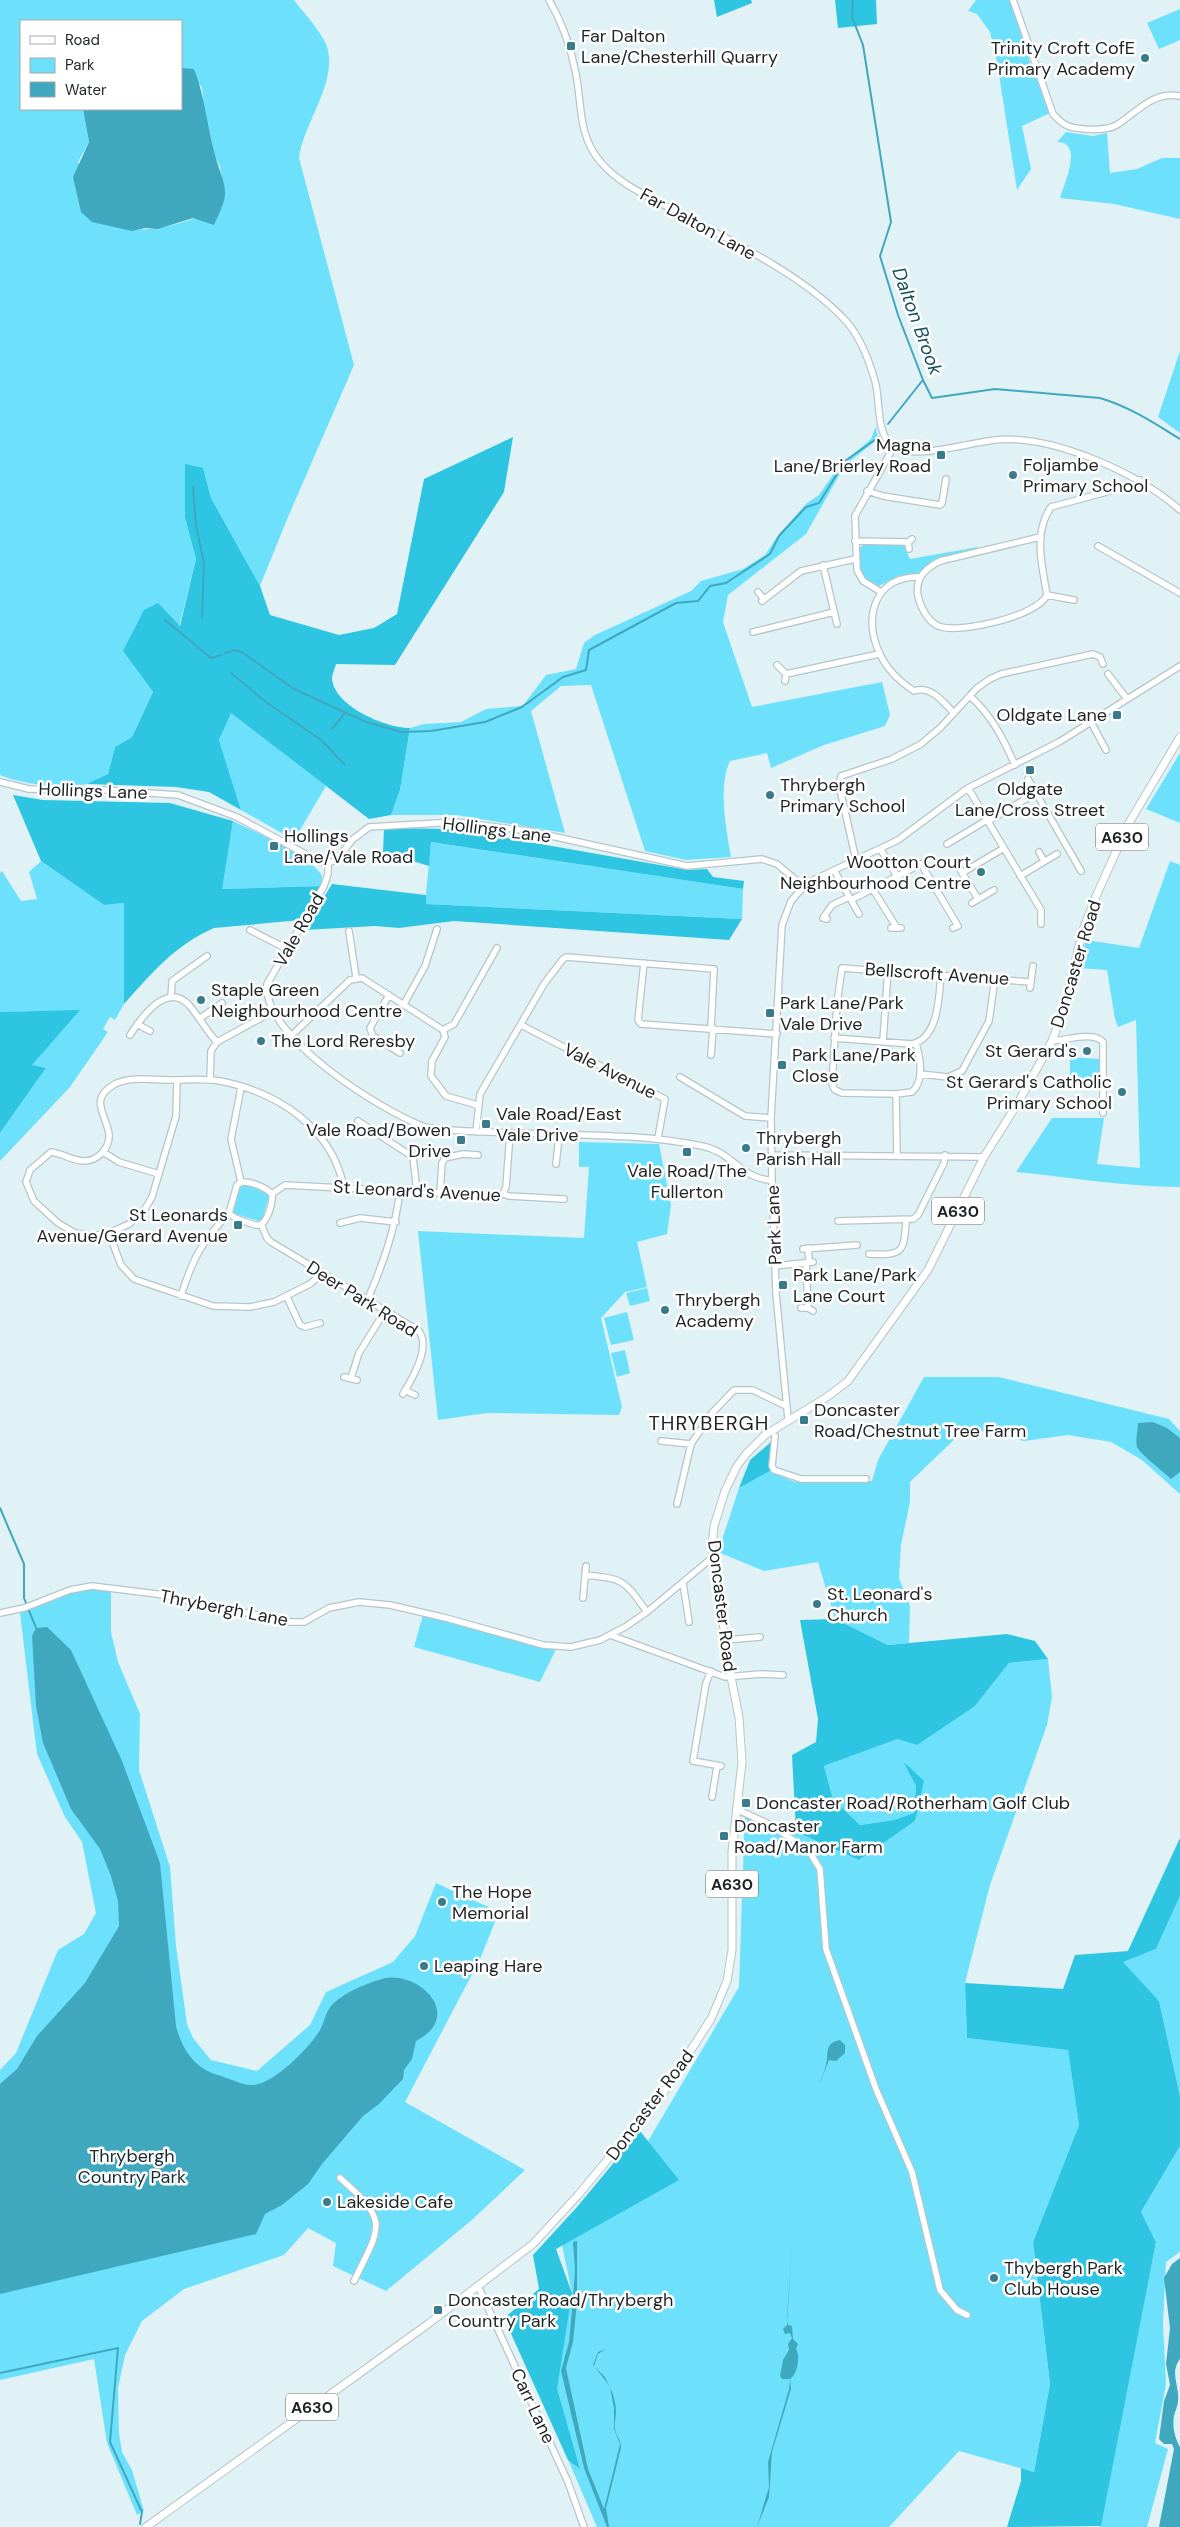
<svg xmlns="http://www.w3.org/2000/svg" width="1180" height="2527" viewBox="0 0 1180 2527" font-family="'DM Sans',sans-serif">
  <style>
    .green { fill: #6de1fb; fill-rule: evenodd }
    .forest { fill: #2dc5e2 }
    .water { fill: #3fa8bf }
    .lines { fill: none; stroke-linecap: round; stroke-linejoin: round }
    .stream { stroke: #3fa8bf; stroke-width: 2 }
    .minor-casing { stroke: #b6c5c9; stroke-width: 8 }
    .major-casing { stroke: #b6c5c9; stroke-width: 9 }
    .minor { stroke: #fff; stroke-width: 5.5 }
    .major { stroke: #fff; stroke-width: 7 }
    .poi-dot { fill: #387c8b; stroke: #fff; stroke-width: 2 }
    .labels { text-anchor: middle; stroke-width: 5; stroke-linejoin: round; paint-order: stroke }
    .shield { fill: #fff; stroke: #626666; stroke-width: 1 }
    .shield-label { font-size: 16px; font-weight: bold; fill: #1e2425 }
    .poi-label { font-size: 18px; fill: #1e2425; stroke: #fff; text-anchor: start }
    .street-label { font-size: 18px; fill: #1e2425; stroke: #fff }
    .park-label { font-size: 18px; fill: #162e33; stroke: #fff }
    .water-label { font-size: 19px; font-style: italic; fill: #14505c; stroke: #fff }
    .quarter-label { font-size: 20px; letter-spacing: 1px; fill: #1e2425; stroke: #fff }
  </style>
  <rect width="100%" height="100%" fill="#e1f2f6"/>
  <path class="green" d="M0 0H294C304 13 319 29 326 44 340 80 303 123 299 158L354 365 288 517 260 586 211 498 203 469 185 518 196 559 179 627 123 651 153 692 132 737 115 747 108 774C101 777 94 783 86 784 65 789 19 784 0 775ZM21 21H181V68L202 87 204 112 215 157 220 166 225 195 222 208C185 222 152 236 114 226L78 162 89 142 83 109H21Z
    M976 0H1011L1028 57 1050 113 1022 126 1031 169 1017 190 997 62 990 32 977 14 968 11Z
    M1180 9V40L1159 49 1147 23Z
    M1066 132 1093 136 1107 133 1110 173 1137 169 1162 158H1180V219L1114 204 1060 198C1064 184 1084 142 1057 142Z
    M1180 351V433L1158 417Z
    M876 426 878 439 845 465 806 534 728 595 723 622 752 707 882 682 890 715 885 726 824 745 771 768 767 753 730 761C718 786 726 829 731 857L686 860 645 851 591 685 561 686 531 711 565 833 456 815H391L400 790 410 728 424 724 461 722 486 709 521 706 525 703 546 675 576 669 584 643 595 635 691 591 701 581 743 569 765 555 779 534 807 503 819 495 839 466 871 439Z
    M865 544 904 545 910 559 978 547V549L934 560 917 574 898 576 877 587 860 574 858 549Z
    M230 712 326 786 294 840 241 810 219 740Z
    M1180 753V823L1146 809Z
    M233 821C254 831 313 857 322 876L321 886 221 889Z
    M431 842 743 889 742 919 425 904Z
    M41 861 104 905 124 903V1004L115 1020 110 1017 103 1029 108 1032 70 1087 0 1161V1133L46 1068 31 1065 79 1011 0 1012V873L2 871 21 901 37 899 29 872Z
    M1170 861 1180 865V1187C1125 1187 1070 1177 1016 1172L1052 1118H1104L1097 1164 1140 1168 1136 1020 1118 1027 1115 1019 1107 970 1078 968 1086 940 1139 948Z
    M1070 1057 1100 1059V1088L1070 1087Z
    M579 1142 659 1144 671 1205 667 1234 637 1242 647 1287 625 1292 601 1318 622 1407 619 1415 487 1413 438 1420 418 1231 584 1238 589 1167H579Z
    M247 1185 267 1193 269 1196 262 1220 259 1221 235 1214 233 1211 240 1187Z
    M647 1288 650 1301 630 1306 626 1293Z
    M627 1312 634 1340 611 1345 604 1318Z
    M625 1350 630 1373 617 1377 611 1353Z
    M924 1377H999L1169 1419 1180 1431V1494L1142 1460 1111 1442 1068 1435 1024 1441 981 1431 958 1436 910 1482V1502L901 1545 899 1578 910 1606 909 1643 888 1645 835 1619 818 1562 764 1571 718 1552 739 1488 770 1471 795 1482 872 1481 878 1460Z
    M89 1589 111 1591V1632L118 1662 140 1714 139 1770 170 1867 176 1946 187 2024 193 2038 211 2060 257 2071 310 2025 326 1992 393 1962 415 1936 436 1883 499 1912 480 1959 405 2102 525 2170 473 2219 386 2291 333 2266 336 2243 308 2228 284 2255 184 2289 142 2321 125 2355 118 2388 119 2433 122 2452 132 2470 144 2511 137 2515 107 2443 94 2359 0 2380V2070L16 2053 58 1950 84 1934 96 1913 82 1842 65 1817 37 1754 20 1613 73 1592Z
    M423 1615 556 1649 540 1682 414 1647Z
    M1048 1659 1052 1697 1047 1725 990 1885 965 1983 967 2038 1068 2049 1079 2125 1033 2242 1050 2384 1034 2472 959 2451 889 2527H597L520 2348 572 2293 561 2240 644 2148 739 1987 745 1810 859 1860 915 1821 918 1781 903 1759 916 1786 914 1813 894 1820 860 1825 833 1799 824 1766 898 1739 975 1706 1009 1663Z
    M1180 1896V2096L1159 2001 1122 1962 1156 1949Z
    M1180 2146V2252L1166 2262 1163 2324 1166 2384 1155 2443 1168 2449 1147 2527H1100L1156 2242 1141 2212Z"/>
  <path class="forest" d="M714 0H751L752 3 717 17Z
    M835 0H876L877 24 838 28Z
    M513 437 504 492 395 665 336 664C335 668 332 675 332 679 335 707 386 728 410 728L400 790 391 815 369 819 231 713 219 740 241 810 209 792 176 787 87 784 108 774 115 747 132 737 153 692 123 651 144 610 158 603 180 626 196 559 185 518V464L203 468 211 498 260 586 270 615 339 635 374 628 397 614 424 479Z
    M13 795 43 800 170 803 233 821 222 889 321 886 301 920 214 928C176 944 151 974 124 1004V903L104 905 41 861Z
    M384 828 456 829 688 870 707 869 713 877 744 881 743 889 431 842 429 866 383 852Z
    M332 884 426 895V904L742 919 729 940 454 921 399 928 375 926 304 930Z
    M80 1010 32 1065 46 1068 0 1133V1012Z
    M771 1442 770 1471 739 1488 750 1460Z
    M835 1619 888 1645 1007 1634 1035 1641 1048 1659 1009 1663 975 1706 917 1745 898 1739 824 1766 833 1799 860 1825 894 1820 914 1813 916 1786 903 1761 924 1781 915 1821 859 1860 796 1832 792 1755 816 1742 818 1719 800 1620Z
    M1180 1838V1896L1156 1949 1123 1962 1159 2001 1180 2096V2146L1141 2212 1156 2242 1101 2526 1007 2527 1021 2481V2468L1034 2472 1050 2384 1033 2242 1079 2125 1068 2050 967 2038 965 1983 1063 1989 1075 1955 1128 1951Z
    M640 2131 679 2180 556 2249 572 2293 557 2389 580 2469 568 2460 504 2318 539 2289 533 2255 577 2207Z"/>
  <path class="water" d="M181 68 194 69C205 96 207 127 215 155 218 168 226 182 225 196 223 207 218 216 214 225L193 218 158 229 145 228 132 231 92 222 81 212 73 177 89 142 83 109H181Z
    M1153 1422 1167 1428 1180 1438V1472L1171 1479C1165 1473 1138 1452 1137 1447 1135 1440 1138 1430 1138 1423Z
    M47 1627 71 1650 122 1761 160 1863 176 2026C182 2049 194 2068 218 2075 228 2078 240 2084 250 2085 272 2087 310 2047 320 2030 324 2023 325 2015 329 2009 339 1994 365 1984 382 1979 417 1969 466 2015 416 2041L412 2059 404 2070 403 2079 379 2104 363 2116 322 2164 308 2184 282 2205 265 2214 256 2234 0 2294V2084L17 2069 37 2036 85 1983 119 1926 118 1901 111 1876 100 1849 71 1809 43 1743 36 1706 32 1636 36 1628Z
    M840 2040 845 2045V2053L836 2061 829 2060 820 2083C821 2078 825 2071 826 2064 829 2052 824 2043 840 2040Z
    M577 2241V2302L573 2342 566 2368 588 2469 604 2509 620 2444 614 2429V2408L610 2388 605 2377 593 2365 598 2352 606 2349 598 2354 594 2366C606 2381 616 2392 616 2412 616 2418 614 2423 615 2429 616 2435 621 2440 621 2448L606 2508 609 2527H607L584 2468 561 2371 569 2342 573 2299 575 2270 573 2242Z
    M792 2246 787 2318 788 2325 792 2326 793 2339 798 2344 796 2349C801 2357 797 2375 790 2379L791 2389 772 2452 769 2497 757 2527 769 2487 768 2462 789 2389 790 2379H782L780 2376 783 2360 789 2350 788 2344 792 2338 790 2333 785 2334 783 2329 787 2325Z
    M1180 2258V2359C1169 2373 1180 2386 1178 2401 1178 2406 1175 2411 1174 2416 1172 2426 1175 2438 1180 2447V2527H1159L1174 2449 1172 2444H1164L1159 2439 1164 2401 1170 2385 1166 2364 1170 2328 1164 2278 1172 2264Z"/>
  <g class="lines">
    <path class="stream" d="M853 0 852 17 863 45 891 222 880 256 898 315 923 380 932 398 995 389 1100 398C1130 407 1154 423 1180 439
      M888 424 922 381
      M193 487 196 526 204 563 202 618
      M165 620 211 658 221 655
      M225 653 236 650 243 653 294 689 366 722 402 732 431 731 485 722 522 707 563 677 586 670 589 650 676 603 698 601 710 586 726 583 770 554 779 536 806 507 819 503 845 461 879 437
      M231 673 266 702 321 740 345 765
      M332 729 345 713
      M0 1508 24 1564V1598L36 1628
      M0 2373 118 2348 110 2442 142 2512 140 2524"/>
    <defs>
      <path id="minor" d="M549 0C562 22 571 48 576 74 582 105 578 134 599 160 619 185 650 197 677 212 731 241 803 275 845 320 860 336 869 360 875 381 881 403 875 431 893 448 920 459 966 443 995 440 1051 434 1139 473 1180 510
        M1013 0 1053 114C1057 118 1062 124 1068 126 1079 130 1104 131 1115 126 1137 113 1151 91 1180 96
        M867 491 883 496 940 505 942 503 946 479
        M1040 537 940 561C932 565 924 571 920 578 912 594 925 622 941 627 963 633 1037 616 1047 595 1042 566 1033 533 1051 507L1136 484 1140 480
        M855 541 908 542
        M1098 546 1180 593
        M909 549 908 542 912 539
        M823 565 837 624
        M920 577C875 575 862 618 880 654 887 670 899 681 914 691 931 685 943 702 954 713
        M758 592 764 599
        M881 592 863 581 857 570 855 516 893 448
        M1047 595 1074 600
        M762 601 801 571 855 559
        M753 632 834 612
        M777 665 786 674 785 681
        M786 674 879 654
        M1108 674 1127 699
        M970 696C992 716 1003 738 1015 765
        M1091 722 1106 750
        M1028 779 1081 871
        M0 782 29 789 106 790 178 795 237 817 320 862 328 863 337 860 352 840 369 827 456 822 529 831 687 866 762 859 777 864 803 886
        M968 788 1041 910V924
        M988 821 1036 793
        M947 844 987 820
        M881 850 898 878
        M1039 852 1044 861
        M856 860 839 785 841 776 892 759 921 744 940 728 977 688 990 679 1001 674 1093 654 1100 657 1103 664
        M328 863V874L324 886 267 984C262 1037 382 1111 425 1127 446 1131 468 1131 490 1132 560 1136 633 1132 702 1146 733 1152 742 1180 772 1180
        M958 866 978 899
        M834 870 859 914
        M962 873 1004 848
        M1020 876 1057 854
        M872 888 897 928
        M851 900 921 864 958 926 953 928
        M972 903 994 890
        M827 919 823 918 832 905 849 897
        M891 928H901
        M250 930 287 949
        M349 931 356 977
        M644 963 638 1020 641 1024 777 1034
        M1030 988 1033 966
        M389 995 370 1028 373 1036 400 1053
        M171 997 172 981 207 956
        M404 1004 425 966 437 929
        M199 1019 222 1003
        M137 1024 150 1031
        M521 1025 665 1099 658 1138
        M443 1030 454 1024 497 948
        M130 1035C141 1018 166 982 188 1004 199 1016 206 1031 217 1042
        M291 1036 350 980 362 978 443 1030 445 1037 432 1061 431 1076 446 1096 477 1105
        M834 1038 912 1044C939 1038 939 996 941 974
        M883 1041 888 970
        M1052 1041C1067 1040 1093 1031 1103 1042V1113
        M916 1043C920 1058 925 1080 912 1092L896 1094 842 1093 835 1090 832 1084 837 1003 842 968 1031 982
        M711 1055 713 1028
        M920 1074 948 1077 962 1071 989 1021 995 978
        M680 1077 745 1116 771 1118
        M177 1080 176 1116 152 1197 145 1209 129 1224 109 1233 93 1236 75 1233 58 1223 34 1201 26 1182 30 1170 51 1152C62 1153 72 1161 84 1161 98 1161 110 1148 109 1134 106 1114 88 1099 115 1084 130 1076 153 1080 171 1080 187 1080 204 1078 220 1081 277 1092 332 1127 344 1188
        M210 1080 211 1051 217 1042 272 1012
        M896 1094 897 1155
        M358 1121 413 1157 417 1192
        M476 1132 480 1094 544 984 563 959 566 957 714 969 711 1028
        M103 1152 119 1162 159 1174
        M772 1155 984 1157
        M556 1164 559 1136
        M440 1193 442 1163 445 1158 463 1154 478 1155
        M272 1194 285 1185 498 1196 503 1194 509 1196 564 1199
        M503 1194 506 1187 510 1133
        M229 1213C233 1218 238 1219 243 1221 248 1222 254 1226 259 1225 268 1223 273 1201 272 1194 265 1187 250 1181 241 1182L231 1139 241 1088
        M229 1213 237 1185 241 1182
        M838 1221 913 1219 918 1215 944 1163 945 1155
        M340 1223 360 1218 396 1222
        M261 1224 267 1238 271 1242 419 1331C431 1348 412 1379 403 1394
        M109 1233 121 1265 134 1279 213 1306 250 1307 274 1302 310 1284 322 1273
        M808 1248 809 1262
        M803 1249 857 1245
        M869 1254C902 1255 904 1254 906 1221
        M806 1263 808 1308
        M775 1266 813 1262
        M181 1296C193 1257 202 1242 229 1213
        M287 1297 300 1325 305 1327 320 1323
        M367 1301C383 1264 395 1230 400 1191
        M801 1308H808L813 1311
        M344 1377 357 1380
        M351 1378 359 1353 385 1311
        M405 1390 415 1395
        M788 1419 776 1293 772 1180 771 1118 782 925 791 901 807 883 898 840 968 788 1059 742 1180 666
        M775 1436 772 1466 774 1470 801 1479H866
        M661 1441 691 1444 712 1413 734 1390H753L786 1406
        M677 1504 691 1444
        M585 1575C625 1579 624 1580 647 1612
        M683 1583 689 1622
        M583 1598 586 1566
        M0 1613 24 1608 70 1590 92 1586 157 1594 290 1622H304L329 1608 359 1602 390 1605 446 1618 543 1645 571 1647 600 1640 625 1627 647 1612 713 1557
        M610 1635 725 1677 761 1674 783 1675
        M726 1640 760 1637
        M711 1671 706 1683 693 1761 721 1766
        M712 1797 717 1766
        M736 1809 771 1825 809 1851 820 1869 826 1949 876 2089 912 2172 940 2290 957 2310 967 2315
        M340 2178C390 2222 381 2225 354 2281
        M478 2286 568 2482 584 2527"/>
      <path id="major" d="M146 2527 428 2324 533 2244 579 2194 665 2090 711 2019 727 1981 732 1950V1852L742 1762 739 1717 731 1677 712 1547 714 1526 725 1491 737 1466 746 1454 765 1435 827 1397 848 1381 928 1270 984 1157 1019 1101 1052 1041 1063 1012 1083 930 1097 894 1129 823 1180 737"/>
    </defs>
    <use href="#minor" class="minor-casing"/>
    <use href="#major" class="major-casing"/>
    <use href="#minor" class="minor"/>
    <use href="#major" class="major"/>
  </g>
  <g class="poi-dot">
    <rect x="566" y="41" width="10" height="10" rx="2.5"/>
    <circle cx="1145" cy="58" r="5"/>
    <rect x="936" y="450" width="10" height="10" rx="2.5"/>
    <circle cx="1013" cy="475" r="5"/>
    <rect x="1112" y="710" width="10" height="10" rx="2.5"/>
    <rect x="1025" y="765" width="10" height="10" rx="2.5"/>
    <circle cx="770" cy="795" r="5"/>
    <rect x="269" y="841" width="10" height="10" rx="2.5"/>
    <circle cx="981" cy="872" r="5"/>
    <circle cx="201" cy="1000" r="5"/>
    <rect x="765" y="1008" width="10" height="10" rx="2.5"/>
    <circle cx="261" cy="1041" r="5"/>
    <circle cx="1087" cy="1051" r="5"/>
    <rect x="777" y="1060" width="10" height="10" rx="2.5"/>
    <circle cx="1122" cy="1092" r="5"/>
    <rect x="481" y="1119" width="10" height="10" rx="2.5"/>
    <rect x="456" y="1135" width="10" height="10" rx="2.5"/>
    <circle cx="746" cy="1148" r="5"/>
    <rect x="682" y="1147" width="10" height="10" rx="2.5"/>
    <rect x="233" y="1220" width="10" height="10" rx="2.5"/>
    <rect x="778" y="1280" width="10" height="10" rx="2.5"/>
    <circle cx="665" cy="1310" r="5"/>
    <rect x="799" y="1415" width="10" height="10" rx="2.5"/>
    <circle cx="817" cy="1604" r="5"/>
    <rect x="741" y="1798" width="10" height="10" rx="2.5"/>
    <rect x="719" y="1831" width="10" height="10" rx="2.5"/>
    <circle cx="442" cy="1902" r="5"/>
    <circle cx="424" cy="1966" r="5"/>
    <circle cx="327" cy="2202" r="5"/>
    <circle cx="994" cy="2278" r="5"/>
    <rect x="433" y="2305" width="10" height="10" rx="2.5"/>
  </g>
  <g class="labels">
    <g class="shield">
      <rect x="1096" y="823.5" width="52" height="27" rx="4"/>
      <rect x="932" y="1197.5" width="52" height="27" rx="4"/>
      <rect x="706" y="1870.5" width="52" height="27" rx="4"/>
      <rect x="286" y="2393.5" width="52" height="27" rx="4"/>
    </g>
    <g class="shield-label">
      <text x="1122" y="843">A630</text>
      <text x="958" y="1217">A630</text>
      <text x="732" y="1890">A630</text>
      <text x="312" y="2413">A630</text>
    </g>
    <g class="poi-label">
      <text x="581" y="42">Far Dalton<tspan x="581" dy="21">Lane/Chesterhill Quarry</tspan></text>
      <text x="1135" y="54" text-anchor="end">Trinity Croft CofE<tspan x="1135" dy="21">Primary Academy</tspan></text>
      <text x="931" y="451" text-anchor="end">Magna<tspan x="931" dy="21">Lane/Brierley Road</tspan></text>
      <text x="1023" y="471">Foljambe<tspan x="1023" dy="21">Primary School</tspan></text>
      <text x="1107" y="721" text-anchor="end">Oldgate Lane</text>
      <text x="780" y="791">Thrybergh<tspan x="780" dy="21">Primary School</tspan></text>
      <text x="1030" y="795" text-anchor="middle">Oldgate<tspan x="1030" dy="21">Lane/Cross Street</tspan></text>
      <text x="284" y="842">Hollings<tspan x="284" dy="21">Lane/Vale Road</tspan></text>
      <text x="971" y="868" text-anchor="end">Wootton Court<tspan x="971" dy="21">Neighbourhood Centre</tspan></text>
      <text x="211" y="996">Staple Green<tspan x="211" dy="21">Neighbourhood Centre</tspan></text>
      <text x="780" y="1009">Park Lane/Park<tspan x="780" dy="21">Vale Drive</tspan></text>
      <text x="271" y="1047">The Lord Reresby</text>
      <text x="1077" y="1057" text-anchor="end">St Gerard's</text>
      <text x="792" y="1061">Park Lane/Park<tspan x="792" dy="21">Close</tspan></text>
      <text x="1112" y="1088" text-anchor="end">St Gerard's Catholic<tspan x="1112" dy="21">Primary School</tspan></text>
      <text x="496" y="1120">Vale Road/East<tspan x="496" dy="21">Vale Drive</tspan></text>
      <text x="451" y="1136" text-anchor="end">Vale Road/Bowen<tspan x="451" dy="21">Drive</tspan></text>
      <text x="756" y="1144">Thrybergh<tspan x="756" dy="21">Parish Hall</tspan></text>
      <text x="687" y="1177" text-anchor="middle">Vale Road/The<tspan x="687" dy="21">Fullerton</tspan></text>
      <text x="228" y="1221" text-anchor="end">St Leonards<tspan x="228" dy="21">Avenue/Gerard Avenue</tspan></text>
      <text x="793" y="1281">Park Lane/Park<tspan x="793" dy="21">Lane Court</tspan></text>
      <text x="675" y="1306">Thrybergh<tspan x="675" dy="21">Academy</tspan></text>
      <text x="814" y="1416">Doncaster<tspan x="814" dy="21">Road/Chestnut Tree Farm</tspan></text>
      <text x="827" y="1600">St. Leonard's<tspan x="827" dy="21">Church</tspan></text>
      <text x="756" y="1809">Doncaster Road/Rotherham Golf Club</text>
      <text x="734" y="1832">Doncaster<tspan x="734" dy="21">Road/Manor Farm</tspan></text>
      <text x="452" y="1898">The Hope<tspan x="452" dy="21">Memorial</tspan></text>
      <text x="434" y="1972">Leaping Hare</text>
      <text x="337" y="2208">Lakeside Cafe</text>
      <text x="1004" y="2274">Thybergh Park<tspan x="1004" dy="21">Club House</tspan></text>
      <text x="448" y="2306">Doncaster Road/Thrybergh<tspan x="448" dy="21">Country Park</tspan></text>
    </g>
    <g class="street-label">
      <text transform="translate(698 224) rotate(29)" y="6">Far Dalton Lane</text>
      <text transform="translate(93 791) rotate(2)" y="6">Hollings Lane</text>
      <text transform="translate(497 830) rotate(7)" y="6">Hollings Lane</text>
      <text transform="translate(299 930) rotate(-60)" y="6">Vale Road</text>
      <text transform="translate(1076 964) rotate(-73)" y="6">Doncaster Road</text>
      <text transform="translate(937 974) rotate(4)" y="6">Bellscroft Avenue</text>
      <text transform="translate(610 1071) rotate(27)" y="6">Vale Avenue</text>
      <text transform="translate(417 1191) rotate(3)" y="6">St Leonard's Avenue</text>
      <text transform="translate(774 1225) rotate(-92)" y="6">Park Lane</text>
      <text transform="translate(362 1299) rotate(32)" y="6">Deer Park Road</text>
      <text transform="translate(722 1606) rotate(83)" y="6">Doncaster Road</text>
      <text transform="translate(224 1608) rotate(11)" y="6">Thrybergh Lane</text>
      <text transform="translate(650 2105) rotate(-53)" y="6">Doncaster Road</text>
      <text transform="translate(533 2406) rotate(65)" y="6">Carr Lane</text>
    </g>
    <g class="park-label">
      <text x="132" y="2162">Thrybergh<tspan x="132" dy="21">Country Park</tspan></text>
    </g>
    <g class="water-label">
      <text transform="translate(918 321) rotate(70)" y="7">Dalton Brook</text>
    </g>
    <g class="quarter-label">
      <text x="709" y="1430">THRYBERGH</text>
    </g>
  </g>
  <rect x="20" y="20" width="162" height="90" fill="#ffffff" stroke="#a5a7a8"/>
  <rect x="30" y="36" width="25" height="8" fill="#ffffff" stroke="#a5a7a8"/>
  <text x="65" y="45" font-size="15" fill="#1e2425">Road</text>
  <rect x="30" y="58" width="25" height="15" fill="#6de1fb" stroke="#a5a7a8"/>
  <text x="65" y="70" font-size="15" fill="#1e2425">Park</text>
  <rect x="30" y="82" width="25" height="15" fill="#3fa8bf" stroke="#a5a7a8"/>
  <text x="65" y="95" font-size="15" fill="#1e2425">Water</text>
</svg>
